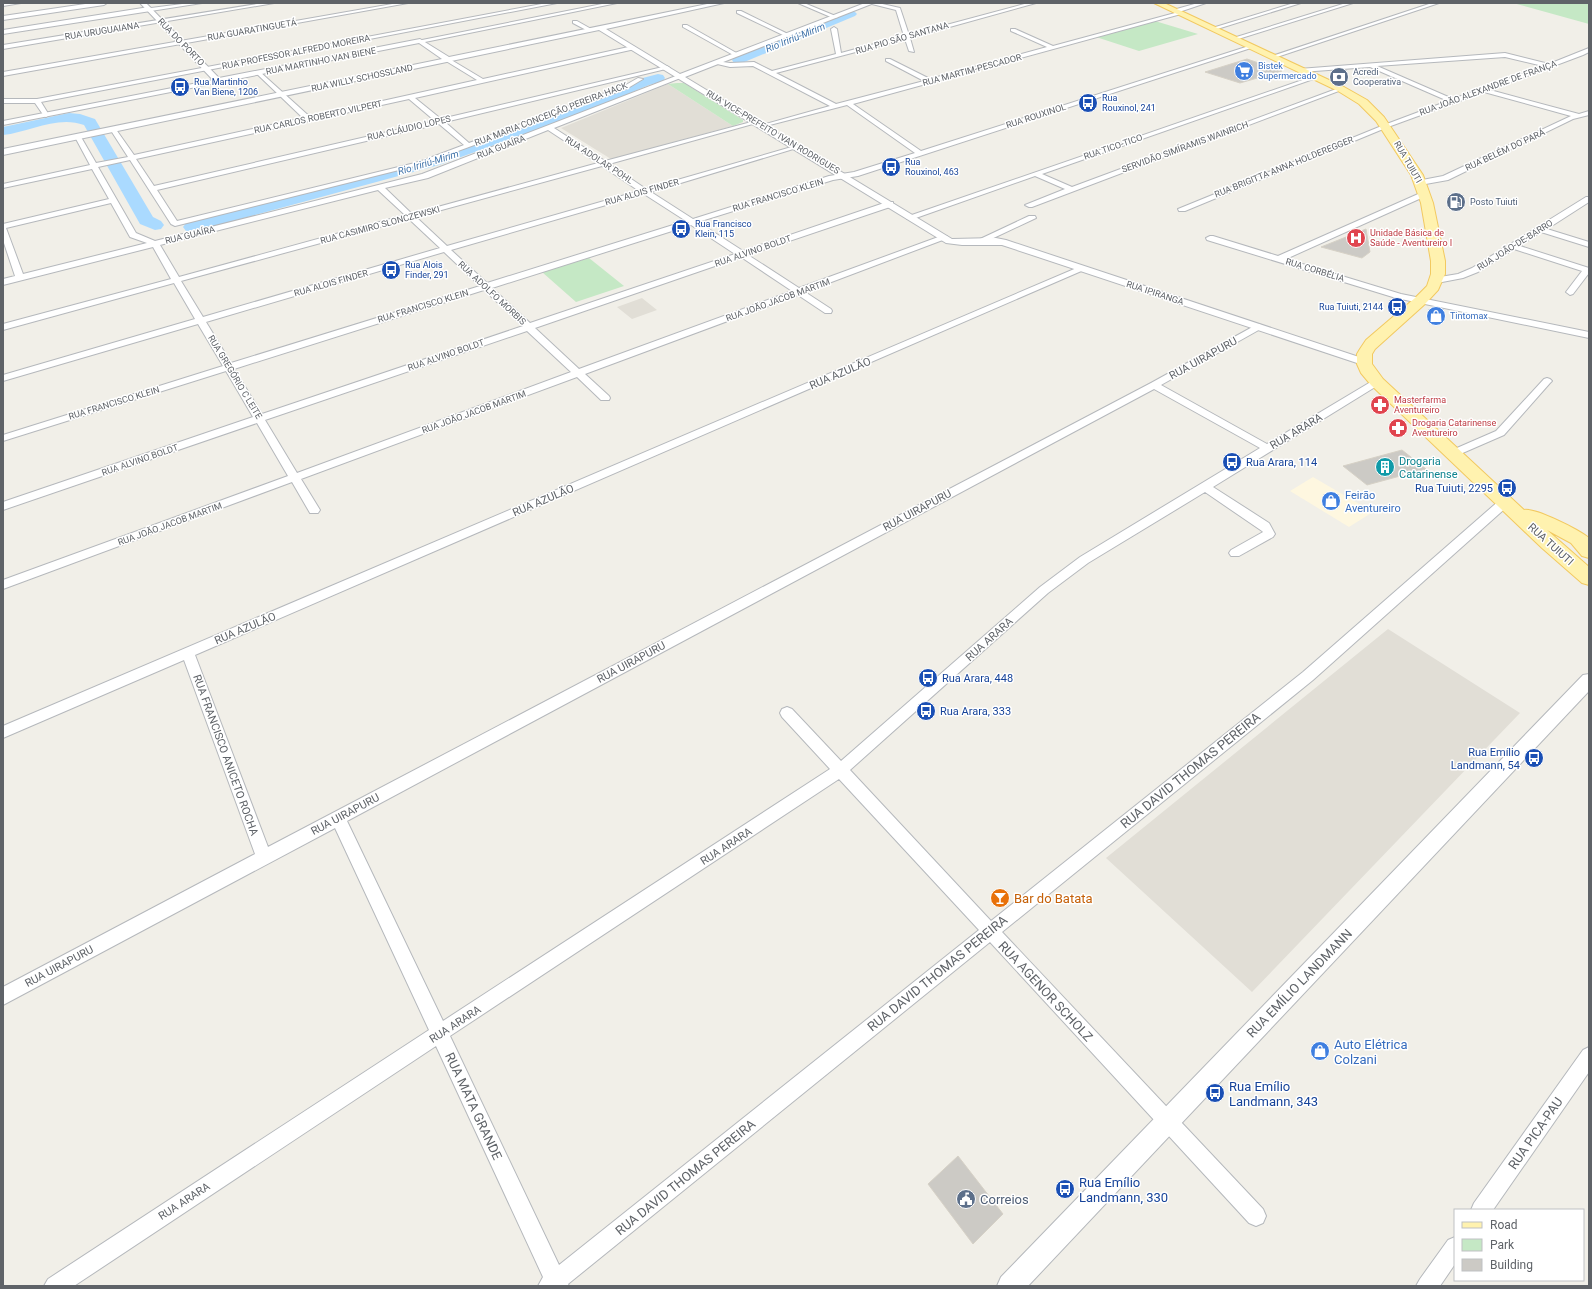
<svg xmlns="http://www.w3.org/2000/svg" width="1592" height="1289" viewBox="0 0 1592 1289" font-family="Roboto,sans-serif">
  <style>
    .commercial { fill: #fef7e0 }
    .education { fill: #e1ded6 }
    .green { fill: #c5e8c5 }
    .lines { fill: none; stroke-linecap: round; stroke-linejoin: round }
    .river { fill: #aadaff; fill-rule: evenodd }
    .building { fill: #cccac5; stroke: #d6d1c6 }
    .minor-casing { stroke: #b5b8bc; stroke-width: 2 }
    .tertiary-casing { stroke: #b5b8bc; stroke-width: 2 }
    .primary-casing { stroke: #f2c960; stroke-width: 2 }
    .minor { fill: #fff; fill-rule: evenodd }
    .tertiary { fill: #fff; fill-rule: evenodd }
    .primary { fill: #fff2af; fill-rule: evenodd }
    .labels { text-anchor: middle; stroke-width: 3; stroke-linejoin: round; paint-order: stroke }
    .far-street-label { font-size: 9px; fill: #5f6368; stroke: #fff }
    .far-shop-label { font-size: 9px; fill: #366cbe; stroke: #fff; text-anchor: start }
    .far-service-label { font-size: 9px; fill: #4e5e75; stroke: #fff; text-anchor: start }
    .far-transit-label { font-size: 9px; fill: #164399; stroke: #fff; text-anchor: start }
    .far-health-label { font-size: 9px; fill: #be3a42; stroke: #fff; text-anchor: start }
    .far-water-label { font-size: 10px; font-style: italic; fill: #4174aa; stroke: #fff }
    .street-label { font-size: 11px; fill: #5f6368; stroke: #fff }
    .culture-label { font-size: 11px; fill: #0d838f; stroke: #fff; text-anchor: start }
    .transit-label { font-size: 11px; fill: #164399; stroke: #fff; text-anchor: start }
    .shop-label { font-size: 11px; fill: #366cbe; stroke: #fff; text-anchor: start }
    .near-street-label { font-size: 13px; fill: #5f6368; stroke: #fff }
    .near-food-label { font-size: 13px; fill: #c56008; stroke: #fff; text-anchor: start }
    .near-shop-label { font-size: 13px; fill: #366cbe; stroke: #fff; text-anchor: start }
    .near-transit-label { font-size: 13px; fill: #164399; stroke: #fff; text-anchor: start }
    .near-service-label { font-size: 13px; fill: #4e5e75; stroke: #fff; text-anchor: start }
  </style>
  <rect width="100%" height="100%" fill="#f1efe8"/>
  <path class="commercial" d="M1313 477 1373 512 1349 527 1290 491Z"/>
  <path class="education" d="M668 84 733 126 611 159 561 128Z
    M642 298 657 310 632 319 617 307Z
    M1388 629 1520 713 1252 992 1106 858Z"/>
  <path class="green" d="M1513 3H1589V24Z
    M1155 21 1198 34 1139 51 1096 37Z
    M677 83H684L743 120V122L733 126 668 84Z
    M589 258 624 286 576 302 542 272Z"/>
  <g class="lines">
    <path class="river" d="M851 11 855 12 857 14 855 16 742 63H734L732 60 734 57Z
      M658 74 663 75 665 78 663 81 649 85 583 113 439 165 192 232 186 231 183 227 186 223 429 159 573 107 639 79Z
      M69 113 80 114 95 119 153 217 161 221 164 225 161 229 155 230 140 224 84 125C58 115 29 132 3 135V127Z"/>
  </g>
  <path class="building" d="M1247 59 1282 71 1240 83 1205 72Z
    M1366 229 1370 252 1362 258 1321 247Z
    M1402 450 1426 469 1367 485 1343 466Z
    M958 1156 1003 1214 973 1244 928 1184Z"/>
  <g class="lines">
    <defs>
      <path id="minor" d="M21 3 3 6V4Z
        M190 3H202L3 34V30L149 7 151 8Z
        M263 3H274L3 49V45Z
        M398 3H408L3 76V72Z
        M547 3H557L41 102 49 115 46 117 44 116 35 103H3V99H37Z
        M607 3H617L420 43 417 41Z
        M798 3H804L838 17 833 18Z
        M868 3H878L900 8 909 35 1028 3H1036L910 38 914 52 909 51 905 39 776 73 836 104 924 81 886 61V59H890L930 79 1047 47 1011 31V29H1015L1053 46 1175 13 1172 11 1173 10 1198 3H1206L1179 12H1181V14L853 104 921 151 1249 46 1254 47 858 176 833 180 698 222 743 251 887 202H893V206L748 255 799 288 941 236H947L948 238 805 292 831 309 832 311 831 313H825L798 295 585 374 609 396 610 398 609 400H601L577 377 301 479 320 510 318 513H310L292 482 3 589V580L288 476 257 423 3 510V502L253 417 226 371 3 441V435L223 366 198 324 3 381V375L195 319 174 283 3 330V324L171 279 153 247 3 285V279L15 276 3 240V224L109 199 92 169 3 188V184L90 165 75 137 78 135 81 137 96 163 128 157 110 129 113 127 115 128 134 155 303 118 257 74V72L259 71 310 117 477 80 446 61 445 60 448 58 483 79 633 46 636 48 635 49 415 98 441 119 667 66 670 68 445 122 469 143 624 86 638 78 643 79 628 88 423 164 175 226 171 224 130 160 98 167 136 233 155 241 422 174 681 74 683 75V77L554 128 605 161 755 121 760 122 609 164 646 189 795 146 800 147 651 192 693 219 829 176 854 172 915 153 847 105 762 127V125L830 106 753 66 730 67 713 63 716 61 730 63 754 62 772 71 836 54 831 29 834 27 837 29 841 53 904 36 896 10ZM409 99 435 121 154 186 136 159ZM439 124 464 145 419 162 177 221 157 190ZM548 130 598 163 412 214 385 188 428 178ZM602 166 639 191 447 246 416 217ZM378 190 405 215 179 277 160 245ZM644 194 686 221 487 283 451 250ZM111 203 130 237 147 243 23 274 6 228ZM409 219 440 248 203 317 181 281ZM691 225 735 254 530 323 492 288ZM444 252 480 286 231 363 206 322ZM741 257 792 291 579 369 535 328ZM484 290 523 326 262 414 234 369ZM527 331 571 372 297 473 265 420Z
        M1294 3H1301L1214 30 1209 29Z
        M1346 3H1353L1235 40 1230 39Z
        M1432 3H1439L1274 58 1269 57Z
        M737 11H741L790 35 785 36 737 13Z
        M573 21H577L593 30 588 31 573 23Z
        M683 25H687L740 55 735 56 683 27Z
        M1589 48V52L1583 55 1490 90 1579 114 1589 111V115L1573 119 1448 180 1420 185 1416 183 1417 181 1443 176 1571 116 1484 92 1388 127 1185 211H1179L1178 209 1384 125 1448 101 1370 67 1301 72 1299 71V69L1505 53 1549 64ZM1505 57 1543 66 1453 99 1377 66Z
        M1314 76 1319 77 1042 174 1072 187 1339 88 1344 89 1032 207H1029L1025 205 1065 189 1035 176 913 219H907L906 217Z
        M1425 191 1429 193 1428 195 1286 259 1401 294 1589 332V338L1396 298 1207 240 1206 238 1210 236H1213L1278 256Z
        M1586 197H1589V202L1547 229 1589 242V247L1541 232 1520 246 1589 268V273L1573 294 1570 295 1566 292 1582 271 1514 249 1478 272 1463 278 1437 283 1433 280 1434 278 1458 274 1472 268Z
        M1029 216H1035L1036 218 985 242H982L978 240Z
        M1079 267H1085L1086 269 195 655 268 847 1151 383 1256 325 1259 324 1264 327 1161 385 1267 444 1374 380H1380L1382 382 1380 384 1213 487 1269 523 1275 534 1273 537 1239 556H1231L1229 553 1231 550 1263 532 1262 531 1205 492 1088 563 1048 593 850 770 991 921 1303 672 1501 499H1509L1511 502 1509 505 1313 680 1002 932 1263 1209 1266 1216 1263 1223 1256 1226 1249 1223 990 942 568 1284 569 1286H538L543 1277 436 1046 74 1286H44L48 1279 429 1030 335 828 3 1005V987L255 854 184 660 3 738V726ZM1154 389 1260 448 1080 557 1040 587 841 761 792 709 787 707 782 709 780 713 782 717 830 769 443 1021 347 821ZM839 779 979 930 559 1265 450 1036Z
        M1547 378 1550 379 1552 381 1550 383 1504 435 1458 455H1450L1449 453 1450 451 1496 431 1544 379Z
        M1589 1047V1072L1493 1210H1471L1474 1203 1583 1050Z
        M1455 1237V1264L1440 1286H1416L1420 1279 1448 1240Z"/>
      <path id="tertiary" d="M92 3H107L104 5 3 20V16Z
        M140 3H146L219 78 420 39 449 57 712 3H724L606 29 680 74 865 3H874L685 77 952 239 996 238 1006 240 1368 360 1370 362 1368 364H1360L1002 245H962L946 243 599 30 3 155V149L442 59 419 43 3 125V121L213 80Z
        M1589 674V691L1028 1286H997L1001 1277 1583 675Z"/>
      <path id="primary" d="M1154 3H1164L1344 87 1367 100 1384 117 1423 175 1433 203 1445 261V274L1438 290 1425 304 1375 349 1372 354V364L1383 379 1524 510C1536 508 1579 530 1589 538V558L1582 556 1571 543 1547 530 1589 567V585L1582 583 1542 548 1371 385 1361 373 1357 364V354L1360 349 1366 340 1415 298 1427 286 1431 274V261L1421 203 1411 175 1376 121 1359 104 1338 91Z"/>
    </defs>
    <use href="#minor" class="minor-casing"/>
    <use href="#tertiary" class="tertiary-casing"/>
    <use href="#primary" class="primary-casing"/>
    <use href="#minor" class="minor"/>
    <use href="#tertiary" class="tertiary"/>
    <use href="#primary" class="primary"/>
  </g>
  <defs>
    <symbol id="supermarket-disc" viewBox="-11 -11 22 22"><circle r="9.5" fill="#3f7fe0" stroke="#fff"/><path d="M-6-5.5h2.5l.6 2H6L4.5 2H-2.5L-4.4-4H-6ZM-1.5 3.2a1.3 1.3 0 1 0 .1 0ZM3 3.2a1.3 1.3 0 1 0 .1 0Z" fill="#fff"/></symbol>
    <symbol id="bank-disc" viewBox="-11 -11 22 22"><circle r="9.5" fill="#5c6f8a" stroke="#fff"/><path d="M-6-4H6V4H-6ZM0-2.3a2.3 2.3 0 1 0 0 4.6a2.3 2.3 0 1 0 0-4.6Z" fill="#fff"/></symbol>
    <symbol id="bus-disc" viewBox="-11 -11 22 22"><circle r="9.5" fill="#1a4fb4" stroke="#fff"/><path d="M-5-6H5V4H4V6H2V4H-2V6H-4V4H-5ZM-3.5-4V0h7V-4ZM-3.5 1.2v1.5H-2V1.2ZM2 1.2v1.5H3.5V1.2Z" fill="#fff"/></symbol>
    <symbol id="fuel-disc" viewBox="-11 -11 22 22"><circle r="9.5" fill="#5c6f8a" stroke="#fff"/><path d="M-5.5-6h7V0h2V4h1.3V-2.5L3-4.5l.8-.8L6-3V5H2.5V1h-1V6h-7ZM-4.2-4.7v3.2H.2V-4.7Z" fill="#fff"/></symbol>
    <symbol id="hospital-disc" viewBox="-11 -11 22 22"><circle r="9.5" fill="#e0444e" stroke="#fff"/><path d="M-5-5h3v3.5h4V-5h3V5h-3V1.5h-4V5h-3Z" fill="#fff"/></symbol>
    <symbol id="shop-disc" viewBox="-11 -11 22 22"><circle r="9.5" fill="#3f7fe0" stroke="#fff"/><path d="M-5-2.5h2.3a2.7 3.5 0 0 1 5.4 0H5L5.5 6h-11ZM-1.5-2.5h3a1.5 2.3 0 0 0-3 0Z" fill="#fff"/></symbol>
    <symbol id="pharmacy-disc" viewBox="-11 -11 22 22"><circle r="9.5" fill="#e0444e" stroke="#fff"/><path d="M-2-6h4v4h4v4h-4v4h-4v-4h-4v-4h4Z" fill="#fff"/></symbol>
    <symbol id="building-disc" viewBox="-11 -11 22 22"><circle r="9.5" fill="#0f9aa8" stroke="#fff"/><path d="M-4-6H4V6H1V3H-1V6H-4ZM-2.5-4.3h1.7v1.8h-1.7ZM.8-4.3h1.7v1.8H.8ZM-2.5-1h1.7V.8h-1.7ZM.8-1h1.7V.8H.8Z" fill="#fff"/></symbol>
    <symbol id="bar-disc" viewBox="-11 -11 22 22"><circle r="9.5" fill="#e8710a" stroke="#fff"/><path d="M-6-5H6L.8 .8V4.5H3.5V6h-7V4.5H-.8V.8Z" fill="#fff"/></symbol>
    <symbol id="civic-disc" viewBox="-11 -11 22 22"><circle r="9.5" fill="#5c6f8a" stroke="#fff"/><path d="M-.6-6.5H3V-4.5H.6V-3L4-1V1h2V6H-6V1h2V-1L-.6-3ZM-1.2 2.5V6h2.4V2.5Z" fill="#fff"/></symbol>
  </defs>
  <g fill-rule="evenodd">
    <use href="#supermarket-disc" x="1233" y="60" width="22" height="22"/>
    <use href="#bank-disc" x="1328" y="66" width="22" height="22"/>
    <use href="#bus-disc" x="169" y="76" width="22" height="22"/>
    <use href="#bus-disc" x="1077" y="92" width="22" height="22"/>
    <use href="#bus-disc" x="880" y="156" width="22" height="22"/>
    <use href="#fuel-disc" x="1445" y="191" width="22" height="22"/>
    <use href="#bus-disc" x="670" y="218" width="22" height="22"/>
    <use href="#hospital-disc" x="1345" y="227" width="22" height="22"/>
    <use href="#bus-disc" x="380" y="259" width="22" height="22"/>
    <use href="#bus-disc" x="1386" y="296" width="22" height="22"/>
    <use href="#shop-disc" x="1425" y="305" width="22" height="22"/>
    <use href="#pharmacy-disc" x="1369" y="394" width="22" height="22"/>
    <use href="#pharmacy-disc" x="1387" y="417" width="22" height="22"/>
    <use href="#bus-disc" x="1221" y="451" width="22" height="22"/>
    <use href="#building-disc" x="1374" y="456" width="22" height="22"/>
    <use href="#bus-disc" x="1496" y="477" width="22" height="22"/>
    <use href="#shop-disc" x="1320" y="490" width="22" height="22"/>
    <use href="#bus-disc" x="917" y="667" width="22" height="22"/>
    <use href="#bus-disc" x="915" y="700" width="22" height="22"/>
    <use href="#bus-disc" x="1523" y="747" width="22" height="22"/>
    <use href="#bar-disc" x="989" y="887" width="22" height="22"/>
    <use href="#shop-disc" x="1309" y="1040" width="22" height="22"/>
    <use href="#bus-disc" x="1204" y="1082" width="22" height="22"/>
    <use href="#bus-disc" x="1054" y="1178" width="22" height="22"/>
    <use href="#civic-disc" x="955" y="1188" width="22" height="22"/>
  </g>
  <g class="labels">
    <g class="far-street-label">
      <text transform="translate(252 30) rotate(-10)" y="3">RUA GUARATINGUETÁ</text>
      <text transform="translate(102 31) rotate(-9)" y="3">RUA URUGUAIANA</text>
      <text transform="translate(902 38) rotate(-16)" y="3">RUA PIO SÃO SANTANA</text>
      <text transform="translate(181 42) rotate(46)" y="3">RUA DO PORTO</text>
      <text transform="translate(296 52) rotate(-11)" y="3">RUA PROFESSOR ALFREDO MOREIRA</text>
      <text transform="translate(321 61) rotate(-11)" y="3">RUA MARTINHO VAN BIENE</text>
      <text transform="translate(972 70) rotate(-15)" y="3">RUA MARTIM-PESCADOR</text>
      <text transform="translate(362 78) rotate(-12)" y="3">RUA WILLY SCHOSSLAND</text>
      <text transform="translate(1488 88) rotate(-20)" y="3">RUA JOÃO ALEXANDRE DE FRANÇA</text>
      <text transform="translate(551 114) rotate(-21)" y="3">RUA MARIA CONCEIÇÃO PEREIRA HACK</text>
      <text transform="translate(1036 116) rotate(-18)" y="3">RUA ROUXINOL</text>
      <text transform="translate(318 117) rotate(-12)" y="3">RUA CARLOS ROBERTO VILPERT</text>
      <text transform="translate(409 128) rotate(-13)" y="3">RUA CLÁUDIO LOPES</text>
      <text transform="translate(773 132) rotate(31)" y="3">RUA VICE-PREFEITO IVAN RODRIGUES</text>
      <text transform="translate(501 147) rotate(-21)" y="3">RUA GUAÍRA</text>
      <text transform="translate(1113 147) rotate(-19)" y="3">RUA TICO-TICO</text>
      <text transform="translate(1185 147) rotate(-20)" y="3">SERVIDÃO SIMÍRAMIS WAINRICH</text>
      <text transform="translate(1505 150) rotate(-25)" y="3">RUA BELÉM DO PARÁ</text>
      <text transform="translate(599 160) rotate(33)" y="3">RUA ADOLAR POHL</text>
      <text transform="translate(1408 162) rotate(60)" y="3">RUA TUIUTI</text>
      <text transform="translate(1284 167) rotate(-22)" y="3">RUA BRIGITTA ANNA HOLDEREGGER</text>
      <text transform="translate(642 192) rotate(-16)" y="3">RUA ALOIS FINDER</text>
      <text transform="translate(778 195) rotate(-17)" y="3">RUA FRANCISCO KLEIN</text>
      <text transform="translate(380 225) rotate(-15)" y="3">RUA CASIMIRO SLONCZEWSKI</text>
      <text transform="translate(190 235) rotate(-14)" y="3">RUA GUAÍRA</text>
      <text transform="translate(1515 245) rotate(-32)" y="3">RUA JOÃO-DE-BARRO</text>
      <text transform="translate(753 251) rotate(-19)" y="3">RUA ALVINO BOLDT</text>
      <text transform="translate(1315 270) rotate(17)" y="3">RUA CORBÉLIA</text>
      <text transform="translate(331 283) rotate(-16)" y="3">RUA ALOIS FINDER</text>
      <text transform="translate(492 293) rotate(43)" y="3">RUA ADOLFO MORBIS</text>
      <text transform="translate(1155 293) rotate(18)" y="3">RUA IPIRANGA</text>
      <text transform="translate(778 300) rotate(-20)" y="3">RUA JOÃO JACOB MARTIM</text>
      <text transform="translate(423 306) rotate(-17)" y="3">RUA FRANCISCO KLEIN</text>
      <text transform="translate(446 355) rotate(-19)" y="3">RUA ALVINO BOLDT</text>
      <text transform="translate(235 377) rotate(59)" y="3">RUA GREGÓRIO C LEITE</text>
      <text transform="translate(114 403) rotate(-17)" y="3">RUA FRANCISCO KLEIN</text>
      <text transform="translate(474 412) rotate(-20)" y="3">RUA JOÃO JACOB MARTIM</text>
      <text transform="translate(140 460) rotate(-19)" y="3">RUA ALVINO BOLDT</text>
      <text transform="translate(170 524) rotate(-20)" y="3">RUA JOÃO JACOB MARTIM</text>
    </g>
    <g class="far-shop-label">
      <text x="1258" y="69">Bistek<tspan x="1258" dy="10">Supermercado</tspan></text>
      <text x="1450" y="319">Tintomax</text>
    </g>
    <g class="far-service-label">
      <text x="1353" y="75">Acredi<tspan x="1353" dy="10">Cooperativa</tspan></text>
      <text x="1470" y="205">Posto Tuiuti</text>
    </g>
    <g class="far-transit-label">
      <text x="194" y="85">Rua Martinho<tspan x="194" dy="10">Van Biene, 1206</tspan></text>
      <text x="1102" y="101">Rua<tspan x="1102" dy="10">Rouxinol, 241</tspan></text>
      <text x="905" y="165">Rua<tspan x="905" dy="10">Rouxinol, 463</tspan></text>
      <text x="695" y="227">Rua Francisco<tspan x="695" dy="10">Klein, 115</tspan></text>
      <text x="405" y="268">Rua Alois<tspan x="405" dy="10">Finder, 291</tspan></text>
      <text x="1383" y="310" text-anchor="end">Rua Tuiuti, 2144</text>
    </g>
    <g class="far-health-label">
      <text x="1370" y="236">Unidade Básica de<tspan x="1370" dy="10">Saúde - Aventureiro I</tspan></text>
      <text x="1394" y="403">Masterfarma<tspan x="1394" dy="10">Aventureiro</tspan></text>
      <text x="1412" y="426">Drogaria Catarinense<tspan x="1412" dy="10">Aventureiro</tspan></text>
    </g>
    <g class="far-water-label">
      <text transform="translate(795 37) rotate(-22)" y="4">Rio Iririú-Mirim</text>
      <text transform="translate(428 162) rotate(-17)" y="4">Rio Iririú-Mirim</text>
    </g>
    <g class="street-label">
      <text transform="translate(1203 358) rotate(-29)" y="4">RUA UIRAPURU</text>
      <text transform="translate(840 373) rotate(-23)" y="4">RUA AZULÃO</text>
      <text transform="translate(1296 431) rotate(-31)" y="4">RUA ARARA</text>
      <text transform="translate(543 500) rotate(-23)" y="4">RUA AZULÃO</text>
      <text transform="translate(917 510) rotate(-28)" y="4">RUA UIRAPURU</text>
      <text transform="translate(1551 544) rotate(42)" y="4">RUA TUIUTI</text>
      <text transform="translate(245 628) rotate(-23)" y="4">RUA AZULÃO</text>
      <text transform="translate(989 639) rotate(-42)" y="4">RUA ARARA</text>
      <text transform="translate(631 662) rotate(-28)" y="4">RUA UIRAPURU</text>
      <text transform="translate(226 755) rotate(70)" y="4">RUA FRANCISCO ANICETO ROCHA</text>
      <text transform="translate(345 814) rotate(-28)" y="4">RUA UIRAPURU</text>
      <text transform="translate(726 846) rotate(-33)" y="4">RUA ARARA</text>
      <text transform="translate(59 966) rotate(-28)" y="4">RUA UIRAPURU</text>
      <text transform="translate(455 1024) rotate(-33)" y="4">RUA ARARA</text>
      <text transform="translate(184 1201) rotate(-33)" y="4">RUA ARARA</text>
    </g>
    <g class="culture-label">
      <text x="1399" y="465">Drogaria<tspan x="1399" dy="13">Catarinense</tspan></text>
    </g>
    <g class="transit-label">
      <text x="1246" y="466">Rua Arara, 114</text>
      <text x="1493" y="492" text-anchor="end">Rua Tuiuti, 2295</text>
      <text x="942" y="682">Rua Arara, 448</text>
      <text x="940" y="715">Rua Arara, 333</text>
      <text x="1520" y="756" text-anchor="end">Rua Emílio<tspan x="1520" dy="13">Landmann, 54</tspan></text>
    </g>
    <g class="shop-label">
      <text x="1345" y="499">Feirão<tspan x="1345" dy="13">Aventureiro</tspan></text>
    </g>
    <g class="near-street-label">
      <text transform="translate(1190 770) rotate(-39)" y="5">RUA DAVID THOMAS PEREIRA</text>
      <text transform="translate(937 973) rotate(-39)" y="5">RUA DAVID THOMAS PEREIRA</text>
      <text transform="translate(1299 983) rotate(-46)" y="5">RUA EMÍLIO LANDMANN</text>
      <text transform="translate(1046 991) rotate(47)" y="5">RUA AGENOR SCHOLZ</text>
      <text transform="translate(474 1106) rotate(65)" y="5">RUA MATA GRANDE</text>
      <text transform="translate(1535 1133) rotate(-55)" y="5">RUA PICA-PAU</text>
      <text transform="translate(685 1177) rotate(-39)" y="5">RUA DAVID THOMAS PEREIRA</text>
    </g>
    <g class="near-food-label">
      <text x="1014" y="903">Bar do Batata</text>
    </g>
    <g class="near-shop-label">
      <text x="1334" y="1049">Auto Elétrica<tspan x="1334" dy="15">Colzani</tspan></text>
    </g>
    <g class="near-transit-label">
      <text x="1229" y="1091">Rua Emílio<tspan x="1229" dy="15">Landmann, 343</tspan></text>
      <text x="1079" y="1187">Rua Emílio<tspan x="1079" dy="15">Landmann, 330</tspan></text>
    </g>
    <g class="near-service-label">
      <text x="980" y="1204">Correios</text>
    </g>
  </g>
  <rect width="1592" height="1289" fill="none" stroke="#5f6368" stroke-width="8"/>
  <rect x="1454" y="1209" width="130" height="72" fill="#ffffff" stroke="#bfc1c3"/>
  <rect x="1462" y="1222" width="20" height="6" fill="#fff2af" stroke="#bfc1c3"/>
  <text x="1490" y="1229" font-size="12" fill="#5f6368">Road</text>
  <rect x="1462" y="1239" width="20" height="12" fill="#c5e8c5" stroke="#bfc1c3"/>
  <text x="1490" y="1249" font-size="12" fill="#5f6368">Park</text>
  <rect x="1462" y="1259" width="20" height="12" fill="#cccac5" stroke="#bfc1c3"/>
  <text x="1490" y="1269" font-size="12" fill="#5f6368">Building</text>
</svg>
